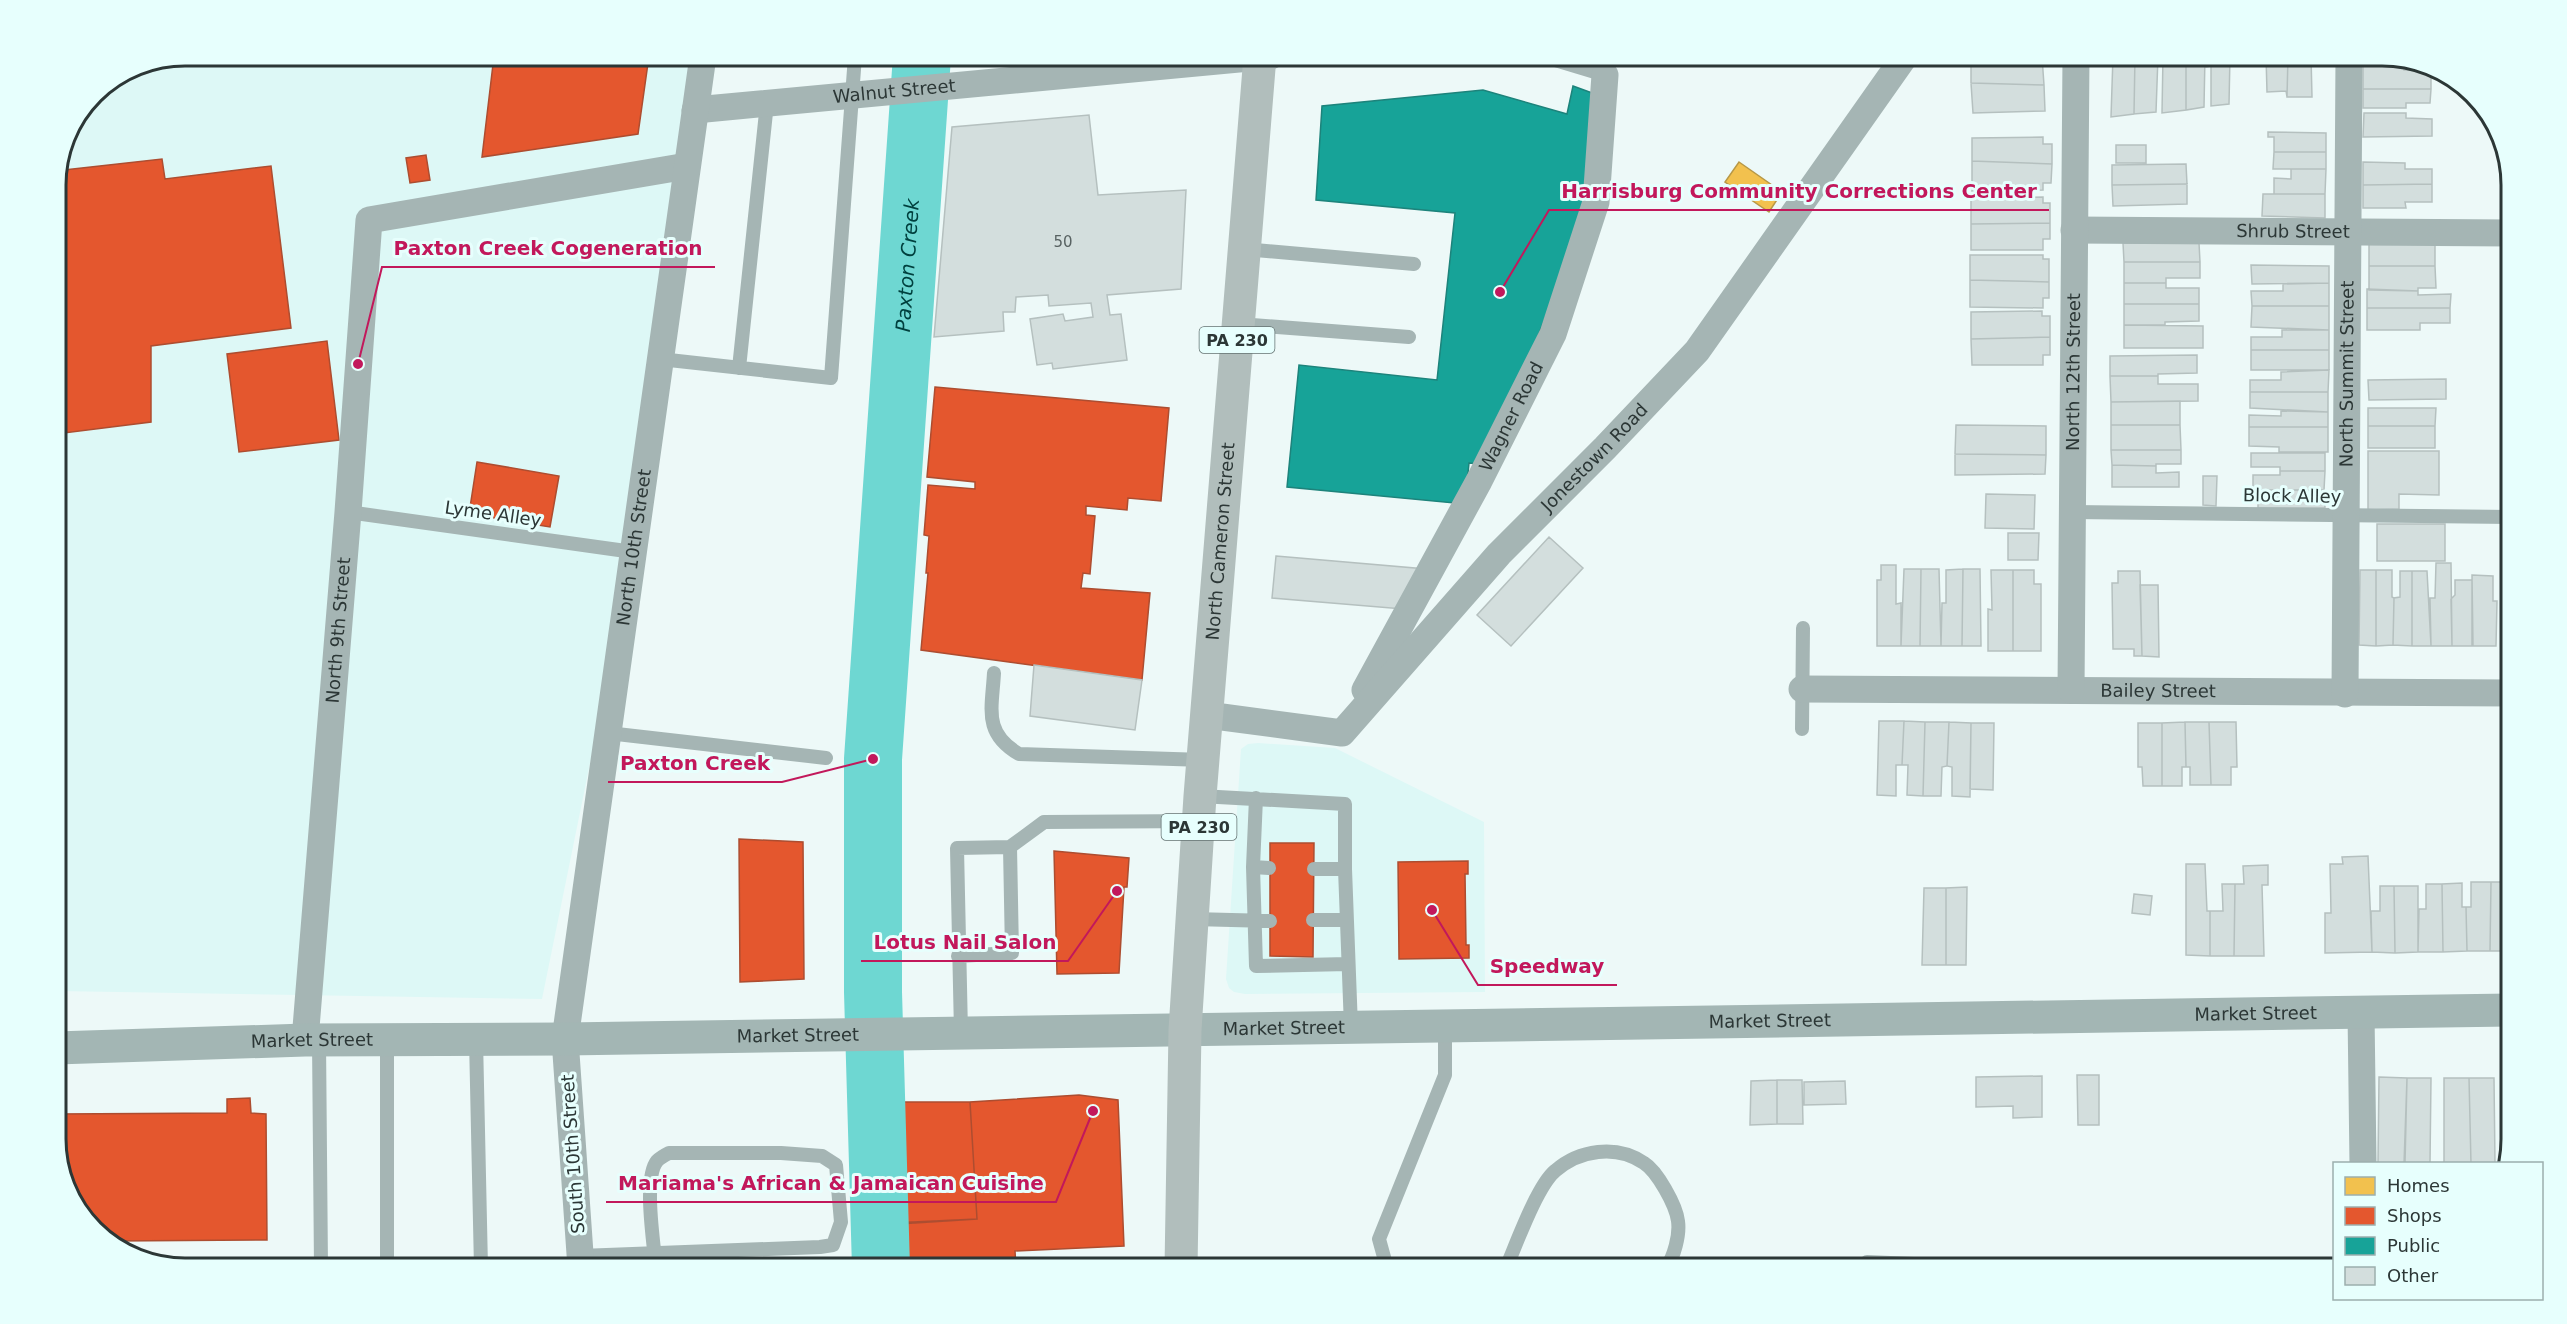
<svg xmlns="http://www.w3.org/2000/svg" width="2567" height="1324" viewBox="0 0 2567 1324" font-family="'DejaVu Sans',sans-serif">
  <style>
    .built { fill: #ddf8f6 }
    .homes { fill: #f2c14e; stroke: #b79847; stroke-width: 1.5 }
    .shops { fill: #e4572e; stroke: #ad4d30; stroke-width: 1.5 }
    .public { fill: #17a398; stroke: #1d837b; stroke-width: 1.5 }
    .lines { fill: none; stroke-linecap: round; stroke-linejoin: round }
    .river { stroke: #6ed7d2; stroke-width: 58 }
    .building { fill: #d3dedd; stroke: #b5c0bf; stroke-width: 1.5 }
    .lane { stroke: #a5b5b4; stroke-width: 14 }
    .street { stroke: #a5b5b4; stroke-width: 27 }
    .primary { stroke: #a3b6b4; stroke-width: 33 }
    .highway { stroke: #b1bebc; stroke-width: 33 }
    .labels { text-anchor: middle; stroke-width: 6; stroke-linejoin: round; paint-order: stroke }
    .number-label { font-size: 15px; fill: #586262 }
    .shield { fill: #e7fffd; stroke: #647372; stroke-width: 1.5 }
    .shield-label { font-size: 16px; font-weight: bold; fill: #2c3736 }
    .street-label { font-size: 18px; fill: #2c3736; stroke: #e7fffd }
    .water-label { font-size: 20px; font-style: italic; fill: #00403e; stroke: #e7fffd }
    .rim { fill: none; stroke: #2c3736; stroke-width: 3 }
    .leader { fill: none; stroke: #c2185b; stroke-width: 2 }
    .callout-dot { fill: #c2185b; stroke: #e7fffd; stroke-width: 2 }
    .callout-label { font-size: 20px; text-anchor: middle; font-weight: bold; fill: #c2185b; stroke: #e7fffd; stroke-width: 6; stroke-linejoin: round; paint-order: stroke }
  </style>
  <rect width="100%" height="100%" fill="#edf9f8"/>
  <path class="built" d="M185 56H702L633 552 542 999 56 991V177L66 135 94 93 136 65Z
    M1258 743 1335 748 1484 822 1485 992 1245 994 1234 992 1229 988 1226 979 1241 749 1248 744Z"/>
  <path class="homes" d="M1739 162 1782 192 1769 212 1725 182Z"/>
  <path class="shops" d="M494 56H649L638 134 482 157Z
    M426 155 430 180 410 183 406 158Z
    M162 159 165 179 271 166 291 328 151 346V422L56 434V227H64L60 193 56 186V175L64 170Z
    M327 341 339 440 239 452 227 354Z
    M935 387 1169 408 1161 501 1128 498 1127 510 1086 506V515L1095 516 1090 574 1083 573 1081 588 1150 593 1142 680 921 650 928 573H926L929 536 924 535 928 485 975 489V482L927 477Z
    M477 462 559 476 550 527 469 514Z
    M739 839 803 842 804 979 740 982Z
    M1270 843H1314L1313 957 1270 956Z
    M1054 851 1129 858 1127 887H1124L1119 973 1057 974Z
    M1468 861V874H1465L1466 945H1469V958L1399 959 1398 862Z
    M1079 1095 1118 1100 1124 1246 1015 1251 1016 1268H901L899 1224 977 1219 970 1102Z
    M250 1098 251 1113 266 1114 267 1240 112 1241 77 1211 56 1148V1114L227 1113V1099Z
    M885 1102H970L977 1219 891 1223Z"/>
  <path class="public" d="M1573 86 1595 94 1583 219 1519 386 1481 464 1469 463 1465 504 1287 487 1299 365 1437 380 1455 213 1316 200 1322 106 1483 90 1567 114Z"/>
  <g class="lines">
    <path class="river" id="s1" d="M881 1268 873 992V759L922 56"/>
  </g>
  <path class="building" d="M1971 56H1997L1998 59 2042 57 2044 85 1971 83Z
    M2113 56H2135L2134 114 2111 117Z
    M2135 56H2158L2156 112 2134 114Z
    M2163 56H2186V110L2162 113Z
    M2186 56H2205L2204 107 2186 110Z
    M2205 56H2230L2229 104 2211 106V66L2205 67Z
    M2266 56H2288L2287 97 2286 91 2267 92Z
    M2288 56H2311L2312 97H2287Z
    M2363 65H2404V70H2431V89H2363Z
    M1971 83 2044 85 2045 111 1973 113Z
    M2363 89H2431L2430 103H2406V108H2363Z
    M2364 113H2406V118L2432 119V136L2363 137Z
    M1089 115 1098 195 1186 190 1181 289 1107 295 1110 315 1121 314 1127 360 1053 369 1052 363 1037 365 1030 319 1063 314 1065 321 1093 317 1091 303 1049 306 1048 295 1016 297 1015 312H1003L1004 331 934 337 952 127Z
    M2268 132 2326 133V152H2274V137H2268Z
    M2043 137V144H2052V164L1972 161V138Z
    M2116 145H2146V163H2116Z
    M2274 152H2326V169H2273Z
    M1972 161 2052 164 2051 183H2043V190L1972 191Z
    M2363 162 2405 163V169H2432V184L2363 185Z
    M2186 164 2187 184 2112 185V165Z
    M2291 169H2326L2325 194H2274V178L2291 179Z
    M2503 172H2510L2511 190H2503Z
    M2187 184V204L2113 206 2112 185Z
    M2432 184V202H2405L2406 208H2363V185Z
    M2263 194H2325V218L2262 216Z
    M2043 197V203H2050V223L1971 224V198Z
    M2050 223V239H2043V250H1971V224Z
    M2369 242H2435V266H2369Z
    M2123 243H2199L2200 262H2124Z
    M1970 255H2043V259H2049V282L1970 280Z
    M2124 262H2200V278H2166V283H2124Z
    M2251 265 2329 266V283L2252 284Z
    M2369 266H2435L2436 288H2418V291L2369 290Z
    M1970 280 2049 282V298H2043V308L1970 307Z
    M2124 283H2166V288H2199V304H2124Z
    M2329 283V306H2252L2251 291H2283V284Z
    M2367 289 2418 291V295L2451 294 2450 308H2367Z
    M2507 301H2511V315H2507Z
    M2124 304H2199V321L2165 322V325H2124Z
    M2252 306H2329V330L2251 327Z
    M2367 308H2450V323H2420V330H2367Z
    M2042 311V316H2050V337L1971 339V312Z
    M2124 325 2203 326V348H2124Z
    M2282 330H2329V350H2251V337H2282Z
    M2050 337V355H2043V365H1972L1971 339Z
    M2251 350H2329V370H2251Z
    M2197 355V373L2158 374V376H2110V356Z
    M2329 370 2328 392H2250V380H2281V372Z
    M2110 376H2158V384H2198V401L2111 402Z
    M2446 379V399L2369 400 2368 380Z
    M2250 392H2328V412L2250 408Z
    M2180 401V425H2111V402Z
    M2368 408H2436L2435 426H2368Z
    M2281 411 2328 412V427H2249V415L2281 416Z
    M1956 425 2046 426V455L1955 454Z
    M2111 425H2180L2181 450H2111Z
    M2368 426H2435V448H2368Z
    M2249 427H2328V452H2279V447L2249 446Z
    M2111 450H2181V464H2156V466L2112 465Z
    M2368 451H2439V495L2399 494V509L2368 510Z
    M2251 453H2325V471H2280V467H2251Z
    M1955 454 2046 455 2045 474 1955 475Z
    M2112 465 2156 466V473L2179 472V487H2112Z
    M2280 471H2325L2324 490H2253V475H2280Z
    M2203 476H2217L2216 506 2203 505Z
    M2258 490H2324L2325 508H2258Z
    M1986 494 2035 495 2034 529 1985 528Z
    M2377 524H2445V561H2377Z
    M2008 533H2039L2038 560H2008Z
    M1549 537 1583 568 1511 646 1477 615Z
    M1276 556 1426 569 1403 609 1272 598Z
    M2436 563H2451L2452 646H2431L2430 598H2435Z
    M1881 565H1896V604L1901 603V646H1877V580H1881Z
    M1904 569H1921L1920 646H1901Z
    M1921 569H1939L1941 646H1920Z
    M1963 569H1980L1981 646H1962Z
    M1963 569 1962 646H1941L1942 603H1946V570Z
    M1991 570H2013V651H1988V609L1992 610Z
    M2013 570H2034V584H2041V651H2013Z
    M2360 570H2376V646L2359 645Z
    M2376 570H2392V597L2394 598 2393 645 2376 646Z
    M2118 571H2140L2142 656H2134V649H2113L2112 583H2118Z
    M2400 571H2412V646L2393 645 2394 598 2400 597Z
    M2412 571H2427L2431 646H2412Z
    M2510 573 2511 651H2504L2505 582H2510Z
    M2472 575 2493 576V601H2497L2496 646H2473Z
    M2455 580H2472V646H2452L2451 599 2455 595Z
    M2140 585H2158L2159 657 2142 656Z
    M1034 665 1142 680 1135 730 1030 716Z
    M1879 721H1904L1902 765H1896V796L1877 795Z
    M1904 721 1925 722 1923 796 1907 795 1908 765H1902Z
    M1925 722H1949L1947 766 1942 767 1941 796H1923Z
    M1949 722 1971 723 1970 797 1952 796V767L1947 766Z
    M2185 722H2209L2211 785H2190V767H2186Z
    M2185 722 2186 767H2182V786H2162V723Z
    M2209 722H2236L2237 767H2231V785H2211Z
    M1971 723H1994L1993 790 1970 789Z
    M2138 723H2162V786H2143L2142 767H2138Z
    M2368 856 2372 952 2325 953V913H2331L2330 864H2343L2342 857Z
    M2186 864H2205L2207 911H2210V956L2186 955Z
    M2268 865V885H2262L2264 956H2234L2235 884H2244L2243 866Z
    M2471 882H2491L2490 951H2467L2466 907H2471Z
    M2491 882H2508L2511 951H2490Z
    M2462 883V907H2466L2467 951 2443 952 2442 884Z
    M2222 884H2235L2234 956H2210V911H2223Z
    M2426 884H2442L2443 952H2418L2419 909H2426Z
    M2380 886H2394L2395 953 2372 952 2371 911H2380Z
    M2394 886H2418V952L2395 953Z
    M1967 887 1966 965H1946V888Z
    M1924 888H1946V965H1922Z
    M2134 894 2152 896 2150 915 2132 913Z
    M2501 1070H2511V1119L2501 1120Z
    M2077 1075H2099V1125H2078Z
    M2042 1076V1117L2013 1118V1106L1976 1107V1077Z
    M2379 1077 2407 1078 2404 1164H2378Z
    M2407 1078H2431L2430 1164H2405Z
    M2444 1078H2469L2471 1164H2444Z
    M2469 1078H2494L2495 1164H2471Z
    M1777 1080H1802L1803 1124H1777Z
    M1777 1080V1124L1750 1125 1751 1081Z
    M1845 1081 1846 1104 1804 1105V1082Z"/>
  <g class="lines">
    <path class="lane" d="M1542 56 1605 75
      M1244 249 1414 264
      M1239 324 1409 337
      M660 359 831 378 855 56
      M739 368 767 103
      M348 512 633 552
      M2073 512 2511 517
      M994 673C992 709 983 733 1019 754L1204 760
      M1802 729 1803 628
      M608 733 826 758
      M1200 796 1345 804V869L1351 1027
      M1256 798 1253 867 1256 966 1348 964
      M1253 867 1269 868
      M1314 869H1345
      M1193 919 1270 921
      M1313 920H1346
      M958 956 1012 953 1010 847
      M961 1032 957 848 1010 847 1044 822 1200 821
      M476 1039 481 1268
      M319 1040 321 1268
      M387 1040V1268
      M580 1256 820 1247 833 1245 841 1222 836 1165 822 1156 781 1153H669C665 1155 660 1158 657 1161 643 1178 654 1245 656 1268
      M1387 1268 1379 1239 1445 1075V1026
      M1506 1268C1516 1245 1537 1186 1555 1171 1579 1150 1616 1144 1644 1163 1657 1171 1676 1205 1678 1221 1680 1235 1674 1257 1666 1268
      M1861 1268 1867 1262 1914 1264 1923 1268"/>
    <g class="street">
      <path id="s2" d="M695 110 1271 56"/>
      <path id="s3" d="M2074 230 2511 233"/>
      <path id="s4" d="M1802 689 2511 693"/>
      <path id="s5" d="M1365 690 1479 481 1553 334 1596 202 1605 75"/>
      <path id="s6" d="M2071 690 2076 56"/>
      <path id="s7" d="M2345 694 2349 56"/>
      <path id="s8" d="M1207 715 1342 733 1499 554 1605 448 1697 351 1905 56"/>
      <path d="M2361 1012 2363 1164"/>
      <path id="s9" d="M305 1040 348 512 369 220 687 166"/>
      <path id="s10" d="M581 1268 565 1039 703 56"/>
    </g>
    <path class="primary" id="s11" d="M56 1048 305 1040 565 1039 2511 1010"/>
    <path class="highway" id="s12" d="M1181 1268 1185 1030 1200 796 1260 56"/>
  </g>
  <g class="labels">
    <g class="number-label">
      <text x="1063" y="247">50</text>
    </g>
    <g class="shield">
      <rect x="1199.5" y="327" width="75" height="26" rx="4.5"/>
      <rect x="1161.5" y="814" width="75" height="26" rx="4.5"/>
    </g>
    <g class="shield-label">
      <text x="1237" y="346">PA 230</text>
      <text x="1199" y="833">PA 230</text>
    </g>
    <g class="street-label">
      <text dy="6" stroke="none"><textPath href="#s2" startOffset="200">Walnut Street</textPath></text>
      <text dy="6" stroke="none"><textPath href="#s3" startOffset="219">Shrub Street</textPath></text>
      <text dy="6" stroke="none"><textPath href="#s6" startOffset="318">North 12th Street</textPath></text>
      <text dy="6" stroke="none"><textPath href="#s7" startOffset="320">North Summit Street</textPath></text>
      <text dy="6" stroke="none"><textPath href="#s5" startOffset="310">Wagner Road</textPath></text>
      <text dy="6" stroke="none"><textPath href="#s8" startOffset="510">Jonestown Road</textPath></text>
      <text transform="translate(2292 496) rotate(1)" y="6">Block Alley</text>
      <text transform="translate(493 514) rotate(8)" y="6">Lyme Alley</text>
      <text dy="6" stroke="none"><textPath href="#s12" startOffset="728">North Cameron Street</textPath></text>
      <text dy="6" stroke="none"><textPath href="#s10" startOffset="726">North 10th Street</textPath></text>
      <text dy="6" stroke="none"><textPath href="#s9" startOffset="411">North 9th Street</textPath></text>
      <text dy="6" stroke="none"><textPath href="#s4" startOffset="356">Bailey Street</textPath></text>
      <text dy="6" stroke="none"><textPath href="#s11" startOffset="2200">Market Street</textPath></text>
      <text dy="6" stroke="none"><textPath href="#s11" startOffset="1714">Market Street</textPath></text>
      <text dy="6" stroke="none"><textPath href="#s11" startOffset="1228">Market Street</textPath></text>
      <text dy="6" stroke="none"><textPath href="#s11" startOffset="742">Market Street</textPath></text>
      <text dy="6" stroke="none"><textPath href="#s11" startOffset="256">Market Street</textPath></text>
      <text transform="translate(573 1154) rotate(-94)" y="6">South 10th Street</text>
    </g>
    <g class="water-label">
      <text dy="7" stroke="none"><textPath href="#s1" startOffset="1004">Paxton Creek</textPath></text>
    </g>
  </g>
  <path d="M0 0H2567V1324H0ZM185 66H2382A119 119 0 0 1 2501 185V1139A119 119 0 0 1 2382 1258H185A119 119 0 0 1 66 1139V185A119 119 0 0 1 185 66Z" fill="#e7fffd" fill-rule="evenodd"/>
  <path class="rim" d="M185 66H2382A119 119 0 0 1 2501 185V1139A119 119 0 0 1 2382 1258H185A119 119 0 0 1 66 1139V185A119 119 0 0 1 185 66Z"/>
  <path class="leader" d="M1500 292L1549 210H2049M358 364L382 267H715M873 759L782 782H608M1117 891L1068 961H861M1432 910L1478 985H1617M1093 1111L1056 1202H606"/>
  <g class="callout-dot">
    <circle cx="1500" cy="292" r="6"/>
    <circle cx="358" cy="364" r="6"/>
    <circle cx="873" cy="759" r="6"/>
    <circle cx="1117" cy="891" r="6"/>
    <circle cx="1432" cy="910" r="6"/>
    <circle cx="1093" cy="1111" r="6"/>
  </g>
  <g class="callout-label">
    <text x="1799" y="198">Harrisburg Community Corrections Center</text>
    <text x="548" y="255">Paxton Creek Cogeneration</text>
    <text x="695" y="770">Paxton Creek</text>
    <text x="965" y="949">Lotus Nail Salon</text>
    <text x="1547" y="973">Speedway</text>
    <text x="831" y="1190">Mariama's African &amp; Jamaican Cuisine</text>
  </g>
  <rect x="2333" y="1162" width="210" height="138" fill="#e7fffd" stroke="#9cafad" stroke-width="1.5"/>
  <rect x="2345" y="1177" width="30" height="18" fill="#f2c14e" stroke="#9cafad" stroke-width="1.5"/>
  <text x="2387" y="1192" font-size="18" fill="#2c3736">Homes</text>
  <rect x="2345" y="1207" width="30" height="18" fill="#e4572e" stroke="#9cafad" stroke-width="1.5"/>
  <text x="2387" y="1222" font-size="18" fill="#2c3736">Shops</text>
  <rect x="2345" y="1237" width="30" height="18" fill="#17a398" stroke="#9cafad" stroke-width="1.5"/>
  <text x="2387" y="1252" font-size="18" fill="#2c3736">Public</text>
  <rect x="2345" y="1267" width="30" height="18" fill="#d3dedd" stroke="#9cafad" stroke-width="1.5"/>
  <text x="2387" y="1282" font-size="18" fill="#2c3736">Other</text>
</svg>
